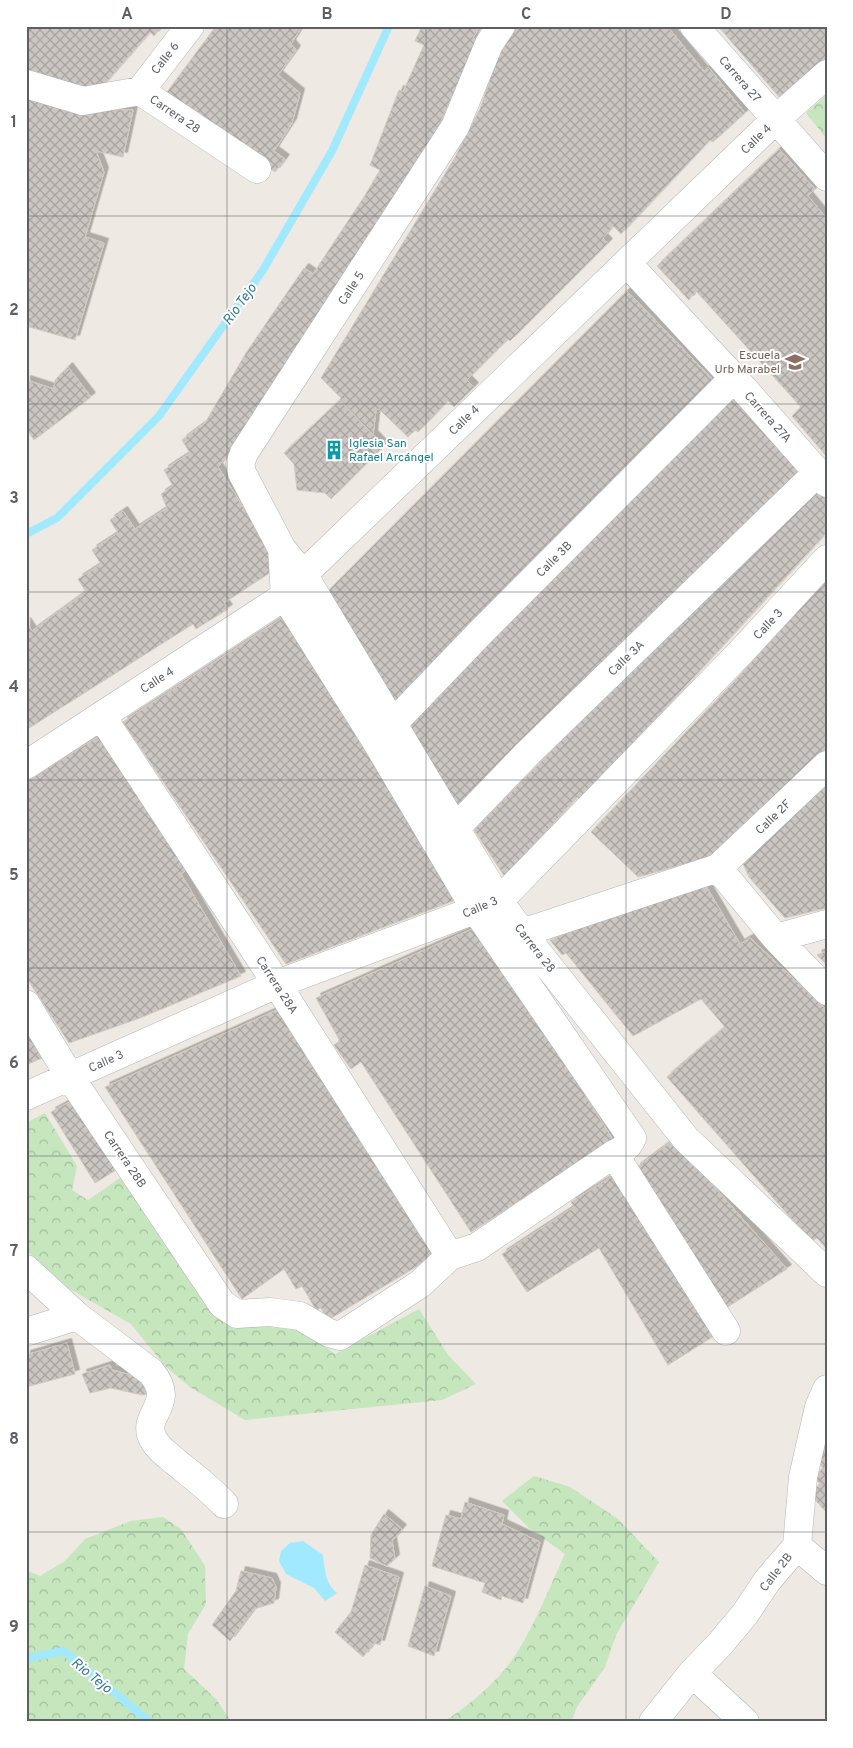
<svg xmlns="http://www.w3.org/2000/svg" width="853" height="1748" viewBox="0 0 853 1748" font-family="Overpass,sans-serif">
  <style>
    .forest { fill: url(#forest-crowns) }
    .water { fill: #a1e9ff }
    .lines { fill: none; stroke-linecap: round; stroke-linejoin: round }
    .stream { stroke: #a1e9ff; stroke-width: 8 }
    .building { fill: url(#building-cross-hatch); stroke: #d3c9c0; filter: url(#shadow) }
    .street-casing { stroke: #b3b7ba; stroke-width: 29 }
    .street { stroke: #fff; stroke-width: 28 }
    .grid { fill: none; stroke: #5a6064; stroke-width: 1; stroke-opacity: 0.55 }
    .labels { text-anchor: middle; stroke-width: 4; stroke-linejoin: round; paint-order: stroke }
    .street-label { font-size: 12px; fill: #5a6064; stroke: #fff }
    .education-label { font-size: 12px; fill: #785e54; stroke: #fff; text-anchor: end }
    .culture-label { font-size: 12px; fill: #0d838f; stroke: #fff; text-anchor: start }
    .water-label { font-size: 14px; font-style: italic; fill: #347a99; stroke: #fff }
    .neatline { fill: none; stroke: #5a6064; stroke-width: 2 }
    .grid-label { font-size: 16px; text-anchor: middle; font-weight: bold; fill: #5a6064 }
  </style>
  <defs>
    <pattern id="forest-crowns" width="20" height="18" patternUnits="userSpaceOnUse" patternTransform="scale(1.25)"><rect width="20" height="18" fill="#c6e6bd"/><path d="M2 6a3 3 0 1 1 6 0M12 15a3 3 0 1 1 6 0" fill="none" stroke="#a4be9d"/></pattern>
    <pattern id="building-cross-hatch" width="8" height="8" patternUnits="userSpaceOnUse" patternTransform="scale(1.25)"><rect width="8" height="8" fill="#cbc6c1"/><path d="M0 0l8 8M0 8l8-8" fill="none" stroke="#a8a4a0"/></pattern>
    <filter id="shadow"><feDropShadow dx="4.5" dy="-4.5" stdDeviation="0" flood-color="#0004"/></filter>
  </defs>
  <rect width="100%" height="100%" fill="#eee9e2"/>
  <path class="forest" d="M827 94V137L826 138 806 113Z
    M45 1113 77 1166 72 1190 88 1200 126 1174 224 1319 289 1320 335 1354 419 1309 448 1355 476 1384 442 1400 245 1420 190 1387 165 1366 131 1324 66 1287 26 1250V1123Z
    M534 1476 570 1487 618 1519 659 1562 616 1635 605 1667 577 1707 571 1722H443C469 1706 503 1677 518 1651 537 1620 550 1586 565 1554L530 1529 502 1501Z
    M163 1517 181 1529 205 1566 206 1604 188 1634 184 1669 217 1700 231 1722H26V1570L40 1576 65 1561 85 1539 131 1521Z"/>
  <path class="water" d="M303 1541 323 1555C325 1570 325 1583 337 1593L325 1601 314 1588 286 1574 279 1561 281 1551 290 1543Z"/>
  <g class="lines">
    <path class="stream" d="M26 534 57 518 159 416 263 270 332 151 389 26
      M26 1657 29 1658 64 1651 150 1722"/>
  </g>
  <path class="building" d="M26 26H162L154 36 150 32 101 88 63 87 26 75Z
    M216 26H302L291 44 296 50 278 75 300 93 292 123 274 151 285 159 275 172 167 92Z
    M422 26H480L473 38 477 41 434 136 248 430 218 467 280 566 224 603 228 609 196 629 193 624 26 730V622L32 631 86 592 78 579 101 564 92 550 118 533 110 520 123 511 135 529 167 508 161 494 173 486 164 470 190 453 182 440 205 423 246 353 304 268 313 274 364 197 380 170 370 165 399 90 403 92 424 45 415 41Z
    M517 26H667L704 71 708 67 745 113 713 142 710 140 621 234 613 226 603 238 608 243 510 341 508 339 467 380 474 387 454 407 448 401 418 432 415 430 408 437 379 409 376 410 373 435 340 400 341 398 321 378 454 159 480 109 500 49Z
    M718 26H827V57L780 98Z
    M26 91 83 109 133 110 123 157 96 151 104 172 85 237 104 243 75 340 26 326Z
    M779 149 815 189 808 196 827 219V457L792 416 801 407 696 291 689 300 657 266Z
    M627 291 715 382 395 703 327 592Z
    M68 367 91 397 34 440 26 428V380L54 389 55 380Z
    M731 397 803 472 460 810 408 722Z
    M340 400 384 446 331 499 325 493 297 490 294 464 284 453Z
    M815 487 827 500V532L580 801 577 797 505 877 474 830 712 587Z
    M827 579V748L741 830 739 828 710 857 638 877 591 832 730 686Z
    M284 617 456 900 286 964 123 722Z
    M99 736 186 870 181 874 241 976 140 1018 69 1043 26 977V782Z
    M827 775V908L785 918 749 877 740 857Z
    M706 886 740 944 750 938 827 1010V1249L817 1238 811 1241 667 1077 725 1027 701 999 633 1036 566 953 562 955 550 940 645 902Z
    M481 925 613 1140 471 1232 361 1062 351 1069 334 1045 340 1041 316 998Z
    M827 951V965L817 955Z
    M277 1010 434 1256 328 1320 321 1308 316 1310 302 1286 296 1289 284 1269 242 1299 105 1087Z
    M26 1025 47 1056 26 1065Z
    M75 1099 121 1167 95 1183 51 1112Z
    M673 1140 787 1269 726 1308 636 1168Z
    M616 1174 714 1336 668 1365 599 1248 527 1292 502 1254 574 1207 571 1202Z
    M67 1343 75 1374 26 1387V1355Z
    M110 1365 112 1370 150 1380 155 1392 142 1395 111 1388 90 1393 82 1374Z
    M827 1437V1513L810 1494 820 1484 814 1477 823 1468 819 1463Z
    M465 1502 504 1515 502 1524 540 1542 523 1603 502 1596 501 1600 482 1592 485 1583 432 1566 446 1515 461 1519Z
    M384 1514 402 1529 392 1541 395 1559 387 1566 370 1558 371 1535Z
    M365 1565 399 1577 380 1645 374 1643 363 1657 335 1632 351 1612Z
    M241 1571 272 1578 276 1587 274 1603 254 1609 230 1641 212 1625 236 1591Z
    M425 1586 451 1596 434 1656 408 1646Z"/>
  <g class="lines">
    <defs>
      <path id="street" d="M501 26 489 44 455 127 244 453 240 464 242 473 282 549 304 576 499 901 522 933 686 1139 827 1273
        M694 26 827 177
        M26 84 83 101 140 91 257 169
        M140 91 190 26
        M627 263 734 378 827 483
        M102 717 277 984 450 1256
        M380 737 479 634 734 378
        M26 765 285 596 312 566 775 120 827 74
        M443 841 528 753 817 473
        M718 868 776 938 827 991
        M522 933 718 868 827 765
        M776 938 827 924
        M26 1004 70 1077 222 1304 237 1314 270 1312 300 1316 329 1333 340 1336 420 1284 450 1256 477 1247 614 1154C623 1150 628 1147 632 1138L476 910 376 741 285 596 282 549
        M26 1096 277 984 499 901 740 653 827 559
        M614 1154 726 1331
        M26 1269 77 1316 151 1372C178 1405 140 1414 153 1439 158 1449 169 1456 177 1463 193 1476 210 1489 224 1504
        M26 1332 77 1316
        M797 1546 827 1571
        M692 1673 745 1722
        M653 1722 692 1673 720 1644 745 1614 767 1581 797 1546 803 1477 819 1407 827 1389"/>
    </defs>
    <use href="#street" class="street-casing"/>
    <use href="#street" class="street"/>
  </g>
  <path class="grid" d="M227 26V1722M426 26V1722M626 26V1722M26 216H827M26 404H827M26 592H827M26 780H827M26 968H827M26 1156H827M26 1344H827M26 1532H827"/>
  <defs>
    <symbol id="school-bare" viewBox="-9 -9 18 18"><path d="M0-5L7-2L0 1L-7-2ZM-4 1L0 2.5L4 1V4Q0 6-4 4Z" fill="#8d6e63" stroke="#fff" stroke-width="2.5" paint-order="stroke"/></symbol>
    <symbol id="building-bare" viewBox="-9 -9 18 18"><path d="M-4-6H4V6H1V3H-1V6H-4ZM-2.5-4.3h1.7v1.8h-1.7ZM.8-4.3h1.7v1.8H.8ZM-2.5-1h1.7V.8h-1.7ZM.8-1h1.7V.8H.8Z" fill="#0f9aa8" stroke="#fff" stroke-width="2.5" paint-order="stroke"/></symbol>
  </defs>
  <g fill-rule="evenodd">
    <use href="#school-bare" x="781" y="348" width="28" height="28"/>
    <use href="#building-bare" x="320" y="436" width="28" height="28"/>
  </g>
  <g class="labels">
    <g class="street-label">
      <text transform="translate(165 58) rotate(-52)" y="4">Calle 6</text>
      <text transform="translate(740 79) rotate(49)" y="4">Carrera 27</text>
      <text transform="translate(175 114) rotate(34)" y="4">Carrera 28</text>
      <text transform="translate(756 139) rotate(-44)" y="4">Calle 4</text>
      <text transform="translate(351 288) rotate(-57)" y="4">Calle 5</text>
      <text transform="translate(768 417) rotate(48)" y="4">Carrera 27A</text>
      <text transform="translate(464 420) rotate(-44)" y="4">Calle 4</text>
      <text transform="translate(554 559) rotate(-45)" y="4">Calle 3B</text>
      <text transform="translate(768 624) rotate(-47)" y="4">Calle 3</text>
      <text transform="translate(626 658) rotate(-44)" y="4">Calle 3A</text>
      <text transform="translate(157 680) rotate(-33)" y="4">Calle 4</text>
      <text transform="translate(773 817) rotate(-44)" y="4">Calle 2F</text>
      <text transform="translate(480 907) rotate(-23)" y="4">Calle 3</text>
      <text transform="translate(535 948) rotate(52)" y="4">Carrera 28</text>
      <text transform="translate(277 985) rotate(57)" y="4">Carrera 28A</text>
      <text transform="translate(106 1061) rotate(-24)" y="4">Calle 3</text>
      <text transform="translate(125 1159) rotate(56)" y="4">Carrera 28B</text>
      <text transform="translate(776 1572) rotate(-52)" y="4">Calle 2B</text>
    </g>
    <g class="education-label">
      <text x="780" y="359">Escuela<tspan x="780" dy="14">Urb Marabel</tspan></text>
    </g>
    <g class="culture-label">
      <text x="349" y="447">Iglesia San<tspan x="349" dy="14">Rafael Arcángel</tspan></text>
    </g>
    <g class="water-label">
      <text transform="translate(239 304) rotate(-54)" y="5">Rio Tejo</text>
      <text transform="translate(92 1675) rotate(39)" y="5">Rio Tejo</text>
    </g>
  </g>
  <rect width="853" height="1748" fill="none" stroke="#ffffff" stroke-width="55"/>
  <rect x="28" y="28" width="798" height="1692" class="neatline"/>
  <g class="grid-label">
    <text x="127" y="19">A</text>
    <text x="327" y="19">B</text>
    <text x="526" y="19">C</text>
    <text x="726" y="19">D</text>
    <text x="14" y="127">1</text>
    <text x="14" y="315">2</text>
    <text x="14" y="503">3</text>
    <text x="14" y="692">4</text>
    <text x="14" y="880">5</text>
    <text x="14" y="1068">6</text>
    <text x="14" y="1256">7</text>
    <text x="14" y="1444">8</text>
    <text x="14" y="1632">9</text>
  </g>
</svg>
